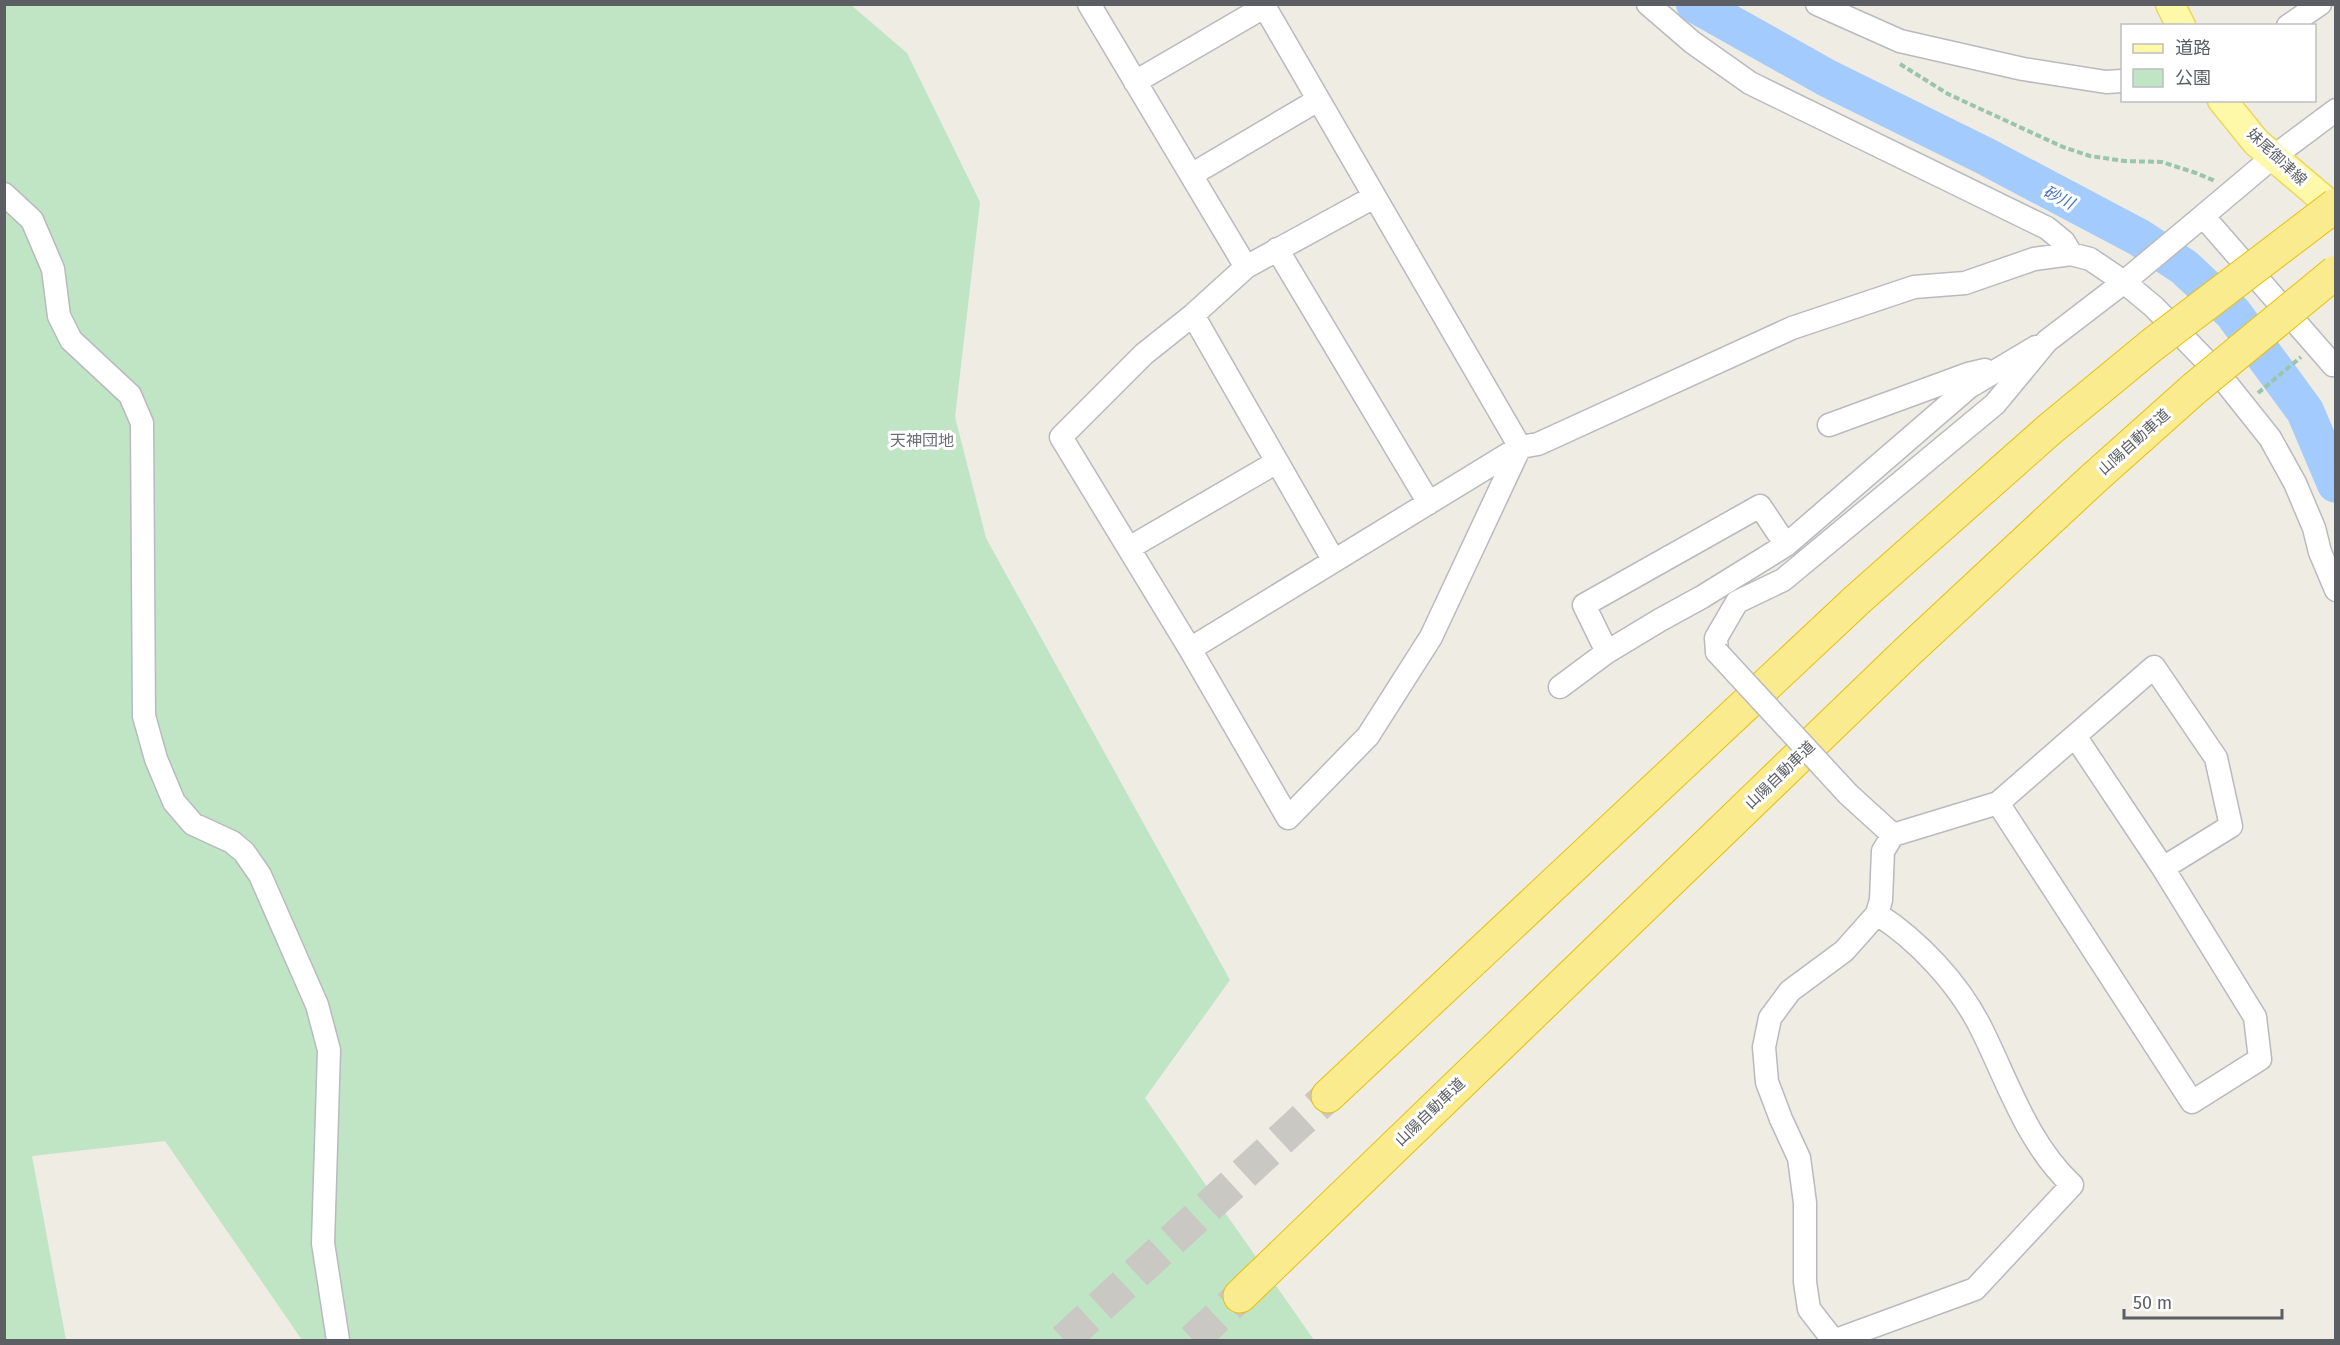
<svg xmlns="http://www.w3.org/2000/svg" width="2340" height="1345" viewBox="0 0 2340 1345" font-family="'Fira Sans','Noto Sans JP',sans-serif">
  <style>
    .green { fill: #c0e5c4 }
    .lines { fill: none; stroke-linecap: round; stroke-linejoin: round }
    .river { stroke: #a4cbfd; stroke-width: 38 }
    .highway-tunnel { stroke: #c9c8c3; stroke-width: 33; stroke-dasharray: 33 16; stroke-linecap: butt }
    .minor-casing { stroke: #b8babf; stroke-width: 25 }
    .major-casing { stroke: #edd65c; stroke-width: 31 }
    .highway-casing { stroke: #eabf06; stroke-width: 35 }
    .path { stroke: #99c5ab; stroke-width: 4; stroke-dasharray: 6 3; stroke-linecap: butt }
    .minor { stroke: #fff; stroke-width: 22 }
    .major { stroke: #fdf9a9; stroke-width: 28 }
    .highway { stroke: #faeb8e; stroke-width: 33 }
    .minor-bridge-casing { stroke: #b8babf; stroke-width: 25; stroke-linecap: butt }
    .highway-bridge-casing { stroke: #eabf06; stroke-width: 35; stroke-linecap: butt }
    .minor-bridge { stroke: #fff; stroke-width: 22 }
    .highway-bridge { stroke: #faeb8e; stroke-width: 33 }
    .labels { text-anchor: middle; stroke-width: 6; stroke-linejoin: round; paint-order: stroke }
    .street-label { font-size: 15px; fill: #5b5e63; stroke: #fff }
    .water-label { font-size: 16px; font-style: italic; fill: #4773c0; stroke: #fff }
    .neighbourhood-label { font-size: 16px; fill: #6c7075; stroke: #fff }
  </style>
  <rect width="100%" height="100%" fill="#eeece3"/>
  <path class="green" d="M5 5H851L907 53 980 202 955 417 986 538 1230 980 1145 1098 1314 1340H302L165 1141 32 1156 66 1340H5Z"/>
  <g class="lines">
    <path class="river" d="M1695 4 1827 78 1985 156 2140 238 2184 267 2233 313 2305 411 2336 484"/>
    <path class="highway-tunnel" d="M1064 1340 1328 1096
      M1193 1340 1240 1296"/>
    <defs>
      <path id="minor" d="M1089 4 1246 267
        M1263 4 1520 447 1431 637 1368 736 1288 818 1190 649 1061 437 1144 354 1193 315 1246 267 1374 197
        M1648 4 1692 42 1750 83 2047 228 2064 242 2071 254
        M1817 4 1900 41 2023 69 2106 82 2122 81
        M2288 26 2320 4
        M1135 82 1264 7
        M2336 110 2273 157 2203 216 2333 365 2336 364
        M1191 175 1318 100
        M4 194 32 220 53 269 59 316 71 340 130 395 142 423 144 716 156 759 174 802 193 824 232 842 244 852 260 875 317 1005 329 1050 323 1243 338 1340
        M1277 249 1429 503
        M1193 315 1334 561
        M1829 425 1968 374 1985 370
        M1129 548 1277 462
        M1190 649 1520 447 1538 444 1792 328 1914 287 1965 283 2034 259 2071 254 2090 259 2124 282 2154 307 2219 374 2270 438 2295 483 2314 528 2320 552 2336 590
        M1607 652 1584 605 1760 506 1786 545
        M1717 652 1716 638 1737 602 1783 580 1995 404 2047 341 2124 282 2203 216
        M1560 687 1607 652 1660 620 1702 597 1786 545 1969 387 2036 347
        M1848 794 1893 835
        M1998 803 2192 1102 2260 1059 2255 1017 2163 868 2075 736
        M1833 1340 1809 1309 1805 1282V1203L1799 1158 1781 1119 1767 1082 1764 1047 1770 1018 1790 991 1844 951 1877 914 1881 900 1883 851 1893 835 1998 803 2154 667 2216 758 2231 826 2163 868
        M1836 1340 1975 1289 2072 1185C2027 1143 2008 1082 1981 1028 1959 984 1918 940 1877 914"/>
      <path id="major" d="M2170 4 2181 26
        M2222 100 2256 142 2336 210"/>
      <path id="highway" d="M1328 1096 1858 599 2050 429 2152 345
        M1240 1296 1905 654 2093 479 2195 388"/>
    </defs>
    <use href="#minor" class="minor-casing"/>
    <use href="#major" class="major-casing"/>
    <use href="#highway" class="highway-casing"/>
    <path class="path" d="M1900 64 1948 94 2063 147 2090 156 2125 161 2162 162 2196 173 2215 181
      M2258 393 2301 357"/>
    <use href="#minor" class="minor"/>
    <use href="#major" class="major"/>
    <use href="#highway" class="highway"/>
    <defs>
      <path id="minor-bridge" d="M1717 652 1848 794"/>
      <path id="highway-bridge" d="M2152 345 2336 205
        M2195 388 2336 272"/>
    </defs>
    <use href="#minor-bridge" class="minor-bridge-casing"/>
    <use href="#highway-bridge" class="highway-bridge-casing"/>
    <use href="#minor-bridge" class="minor-bridge"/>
    <use href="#highway-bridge" class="highway-bridge"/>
  </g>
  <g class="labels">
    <g class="street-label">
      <text transform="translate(2277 157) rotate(43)" y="5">妹尾御津線</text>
      <text transform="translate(2134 442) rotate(-42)" y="5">山陽自動車道</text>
      <text transform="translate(1780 775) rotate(-44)" y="5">山陽自動車道</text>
      <text transform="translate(1430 1112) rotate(-44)" y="5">山陽自動車道</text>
    </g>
    <g class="water-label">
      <text transform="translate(2059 197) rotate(27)" y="6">砂川</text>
    </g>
    <g class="neighbourhood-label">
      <text x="922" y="446">天神団地</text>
    </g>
  </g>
  <rect width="2340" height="1345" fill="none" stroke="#5b5e63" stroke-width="12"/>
  <rect x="2121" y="24" width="195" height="78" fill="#ffffff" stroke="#bdbfc1" stroke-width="1.5"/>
  <rect x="2133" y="44" width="30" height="9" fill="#fdf9a9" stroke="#bdbfc1" stroke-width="1.5"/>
  <text x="2175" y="54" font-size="18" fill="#5b5e63">道路</text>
  <rect x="2133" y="69" width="30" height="18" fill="#c0e5c4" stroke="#bdbfc1" stroke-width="1.5"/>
  <text x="2175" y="84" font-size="18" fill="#5b5e63">公園</text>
  <path d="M2124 1309v9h158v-9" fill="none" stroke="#5b5e63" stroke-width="3"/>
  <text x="2133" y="1309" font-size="18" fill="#5b5e63" stroke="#ffffff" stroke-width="4.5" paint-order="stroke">50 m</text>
</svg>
